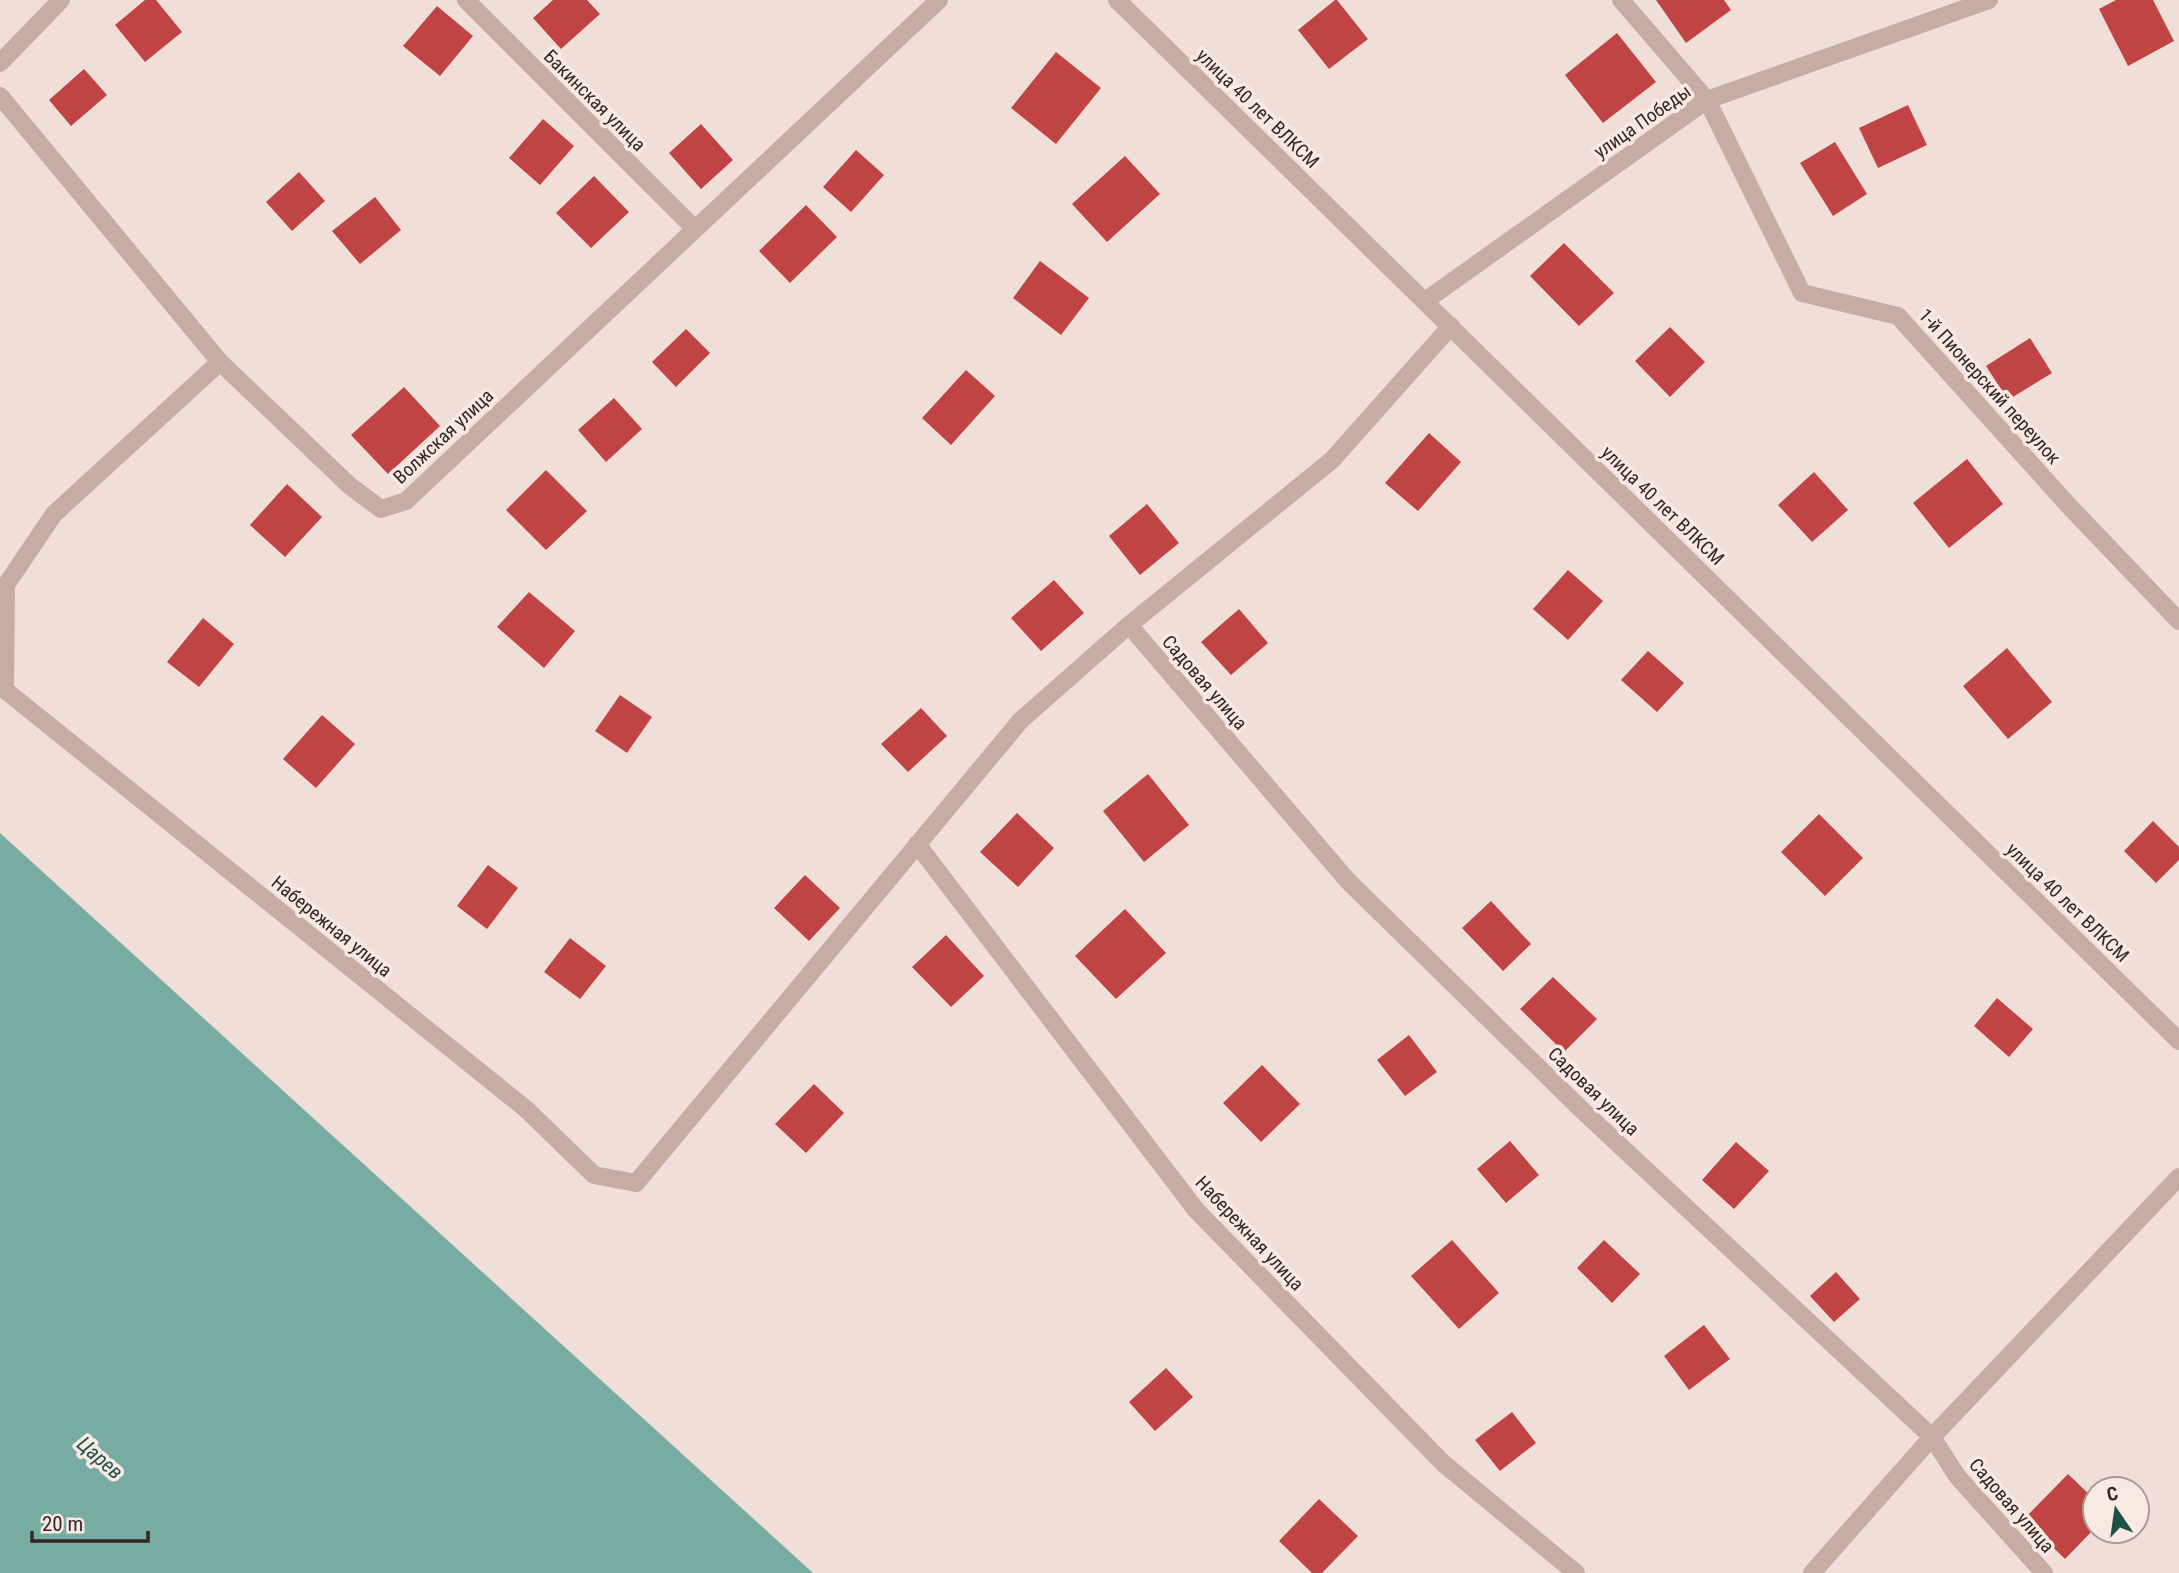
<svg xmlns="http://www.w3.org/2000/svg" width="2179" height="1573" viewBox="0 0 2179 1573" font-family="'Roboto Condensed',sans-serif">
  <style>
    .water { fill: #78aba1 }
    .building { fill: #c14445 }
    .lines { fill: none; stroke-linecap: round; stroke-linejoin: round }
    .minor { stroke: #c7aca4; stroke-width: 18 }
    .tertiary { stroke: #c7aca4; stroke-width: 18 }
    .labels { text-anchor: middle; stroke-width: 7; stroke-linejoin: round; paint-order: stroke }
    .street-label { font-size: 19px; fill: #332626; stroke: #f8e9e3 }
    .water-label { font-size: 21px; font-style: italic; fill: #1d5249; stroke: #f8e9e3 }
  </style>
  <rect width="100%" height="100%" fill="#f0ded8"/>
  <path class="water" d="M0 833 813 1573H0Z"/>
  <path class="building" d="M145 0H156L182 32 145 62 115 25Z
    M553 0H587L600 14 561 49 533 18Z
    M1335 0H1337L1368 39 1329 69 1298 30Z
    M1656 0H1724L1731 10 1686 43Z
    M2116 0H2153L2174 41 2128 66 2099 9Z
    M437 6 473 36 440 76 403 46Z
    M1617 33 1656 82 1603 123 1565 75Z
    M1056 52 1101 88 1056 144 1011 108Z
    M84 69 107 95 71 126 49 100Z
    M1908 105 1927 145 1878 168 1859 128Z
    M543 119 574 146 540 185 509 158Z
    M701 124 733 160 701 189 669 153Z
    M1835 142 1867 194 1833 216 1800 163Z
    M856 150 884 175 851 212 823 187Z
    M1125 156 1160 194 1107 242 1072 204Z
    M299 172 325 201 292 231 266 202Z
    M594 176 629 212 591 248 556 213Z
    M375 197 401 230 360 264 332 231Z
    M806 205 837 237 790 283 759 251Z
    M1564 243 1614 293 1579 326 1530 276Z
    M1040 261 1089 298 1061 335 1013 298Z
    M1670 327 1705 362 1670 397 1635 361Z
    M686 329 710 353 676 387 652 362Z
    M2030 338 2052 373 2008 400 1986 366Z
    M966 370 995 396 951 445 922 418Z
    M404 387 440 426 388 474 351 435Z
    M614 398 642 429 606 462 578 430Z
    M1429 433 1461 462 1418 511 1385 483Z
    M1967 459 2003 504 1949 548 1913 503Z
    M546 470 587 511 546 550 506 510Z
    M1814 472 1848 510 1812 542 1778 505Z
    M287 484 322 517 285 557 250 525Z
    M1147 504 1179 543 1140 575 1109 536Z
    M1568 570 1603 601 1568 640 1533 609Z
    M1054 580 1084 613 1041 651 1011 618Z
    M529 592 575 631 544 668 497 627Z
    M1239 609 1268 643 1231 675 1201 642Z
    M203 618 234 644 199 687 167 662Z
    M2007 648 2052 702 2008 739 1963 686Z
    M1648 651 1684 683 1657 712 1621 680Z
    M620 695 652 717 627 753 595 731Z
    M921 708 947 736 908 772 881 744Z
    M322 715 355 744 316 788 283 759Z
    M1148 774 1189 825 1144 862 1103 811Z
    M1017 813 1054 848 1018 887 980 852Z
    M1819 814 1863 858 1825 896 1781 852Z
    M2153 821 2179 847V860L2156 883 2124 851Z
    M488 865 518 888 487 929 457 906Z
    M805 875 840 908 809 941 774 908Z
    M1491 901 1531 944 1503 971 1462 928Z
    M1125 909 1166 953 1116 999 1075 956Z
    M946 935 984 976 951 1007 912 967Z
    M570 938 606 966 580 999 544 972Z
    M1553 977 1597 1019 1564 1052 1520 1009Z
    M1997 998 2033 1029 2009 1057 1974 1026Z
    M1409 1035 1437 1072 1405 1096 1377 1060Z
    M1262 1065 1300 1104 1261 1142 1223 1103Z
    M814 1084 844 1113 806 1153 775 1124Z
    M1510 1141 1539 1175 1506 1203 1477 1169Z
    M1736 1142 1769 1171 1734 1209 1702 1180Z
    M1452 1240 1499 1293 1459 1329 1411 1276Z
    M1604 1240 1640 1274 1612 1303 1577 1268Z
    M1836 1272 1860 1299 1834 1322 1810 1296Z
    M1704 1325 1730 1359 1689 1390 1664 1356Z
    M1166 1368 1193 1397 1155 1431 1129 1402Z
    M1512 1412 1536 1443 1500 1471 1475 1440Z
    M2068 1474 2095 1500V1528L2065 1559 2024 1519Z
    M1319 1499 1358 1536 1322 1573H1312L1279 1541Z"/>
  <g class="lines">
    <path class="minor" d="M466 0 695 229
      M1621 0 1707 100 1802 293 1898 316 2069 506 2179 621
      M0 63 61 0
      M0 96 220 362 350 486 381 509 406 501 939 0
      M1425 301 1707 100 1989 0
      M220 362 54 514 6 585 5 690 526 1109 594 1175 636 1183 1021 720 1129 625 1332 460 1451 326
      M1129 625 1348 881 1584 1112 1932 1437 1957 1476 2044 1573
      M917 844 1196 1210 1443 1463 1576 1573
      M1812 1573 1932 1437 2179 1177"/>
    <path class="tertiary" d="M1117 0 2179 1041"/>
  </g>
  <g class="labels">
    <g class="street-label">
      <text transform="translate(595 100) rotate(45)" y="7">Бакинская улица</text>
      <text transform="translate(1258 108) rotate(44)" y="7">улица 40 лет ВЛКСМ</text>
      <text transform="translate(1642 121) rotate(-35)" y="7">улица Победы</text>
      <text transform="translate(1990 386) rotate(48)" y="7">1-й Пионерский переулок</text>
      <text transform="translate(443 436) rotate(-43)" y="7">Волжская улица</text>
      <text transform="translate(1663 505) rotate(44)" y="7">улица 40 лет ВЛКСМ</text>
      <text transform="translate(1205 682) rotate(49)" y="7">Садовая улица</text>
      <text transform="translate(2068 902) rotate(44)" y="7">улица 40 лет ВЛКСМ</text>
      <text transform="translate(332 926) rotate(39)" y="7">Набережная улица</text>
      <text transform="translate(1594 1091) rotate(44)" y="7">Садовая улица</text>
      <text transform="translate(1250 1233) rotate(47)" y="7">Набережная улица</text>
      <text transform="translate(2012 1505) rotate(49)" y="7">Садовая улица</text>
    </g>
    <g class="water-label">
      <text transform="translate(100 1458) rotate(41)" y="7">Царев</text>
    </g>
  </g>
  <g transform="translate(2116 1510) rotate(347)"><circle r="33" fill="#f8e9e3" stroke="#a99b97" stroke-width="2"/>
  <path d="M0-5L12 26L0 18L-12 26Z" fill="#1d5249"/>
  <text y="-10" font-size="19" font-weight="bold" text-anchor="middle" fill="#332626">С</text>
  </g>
  <path d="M32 1531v10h116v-10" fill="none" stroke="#332626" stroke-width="3.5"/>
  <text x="42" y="1531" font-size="21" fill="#332626" stroke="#f8e9e3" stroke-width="5" paint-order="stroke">20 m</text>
</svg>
